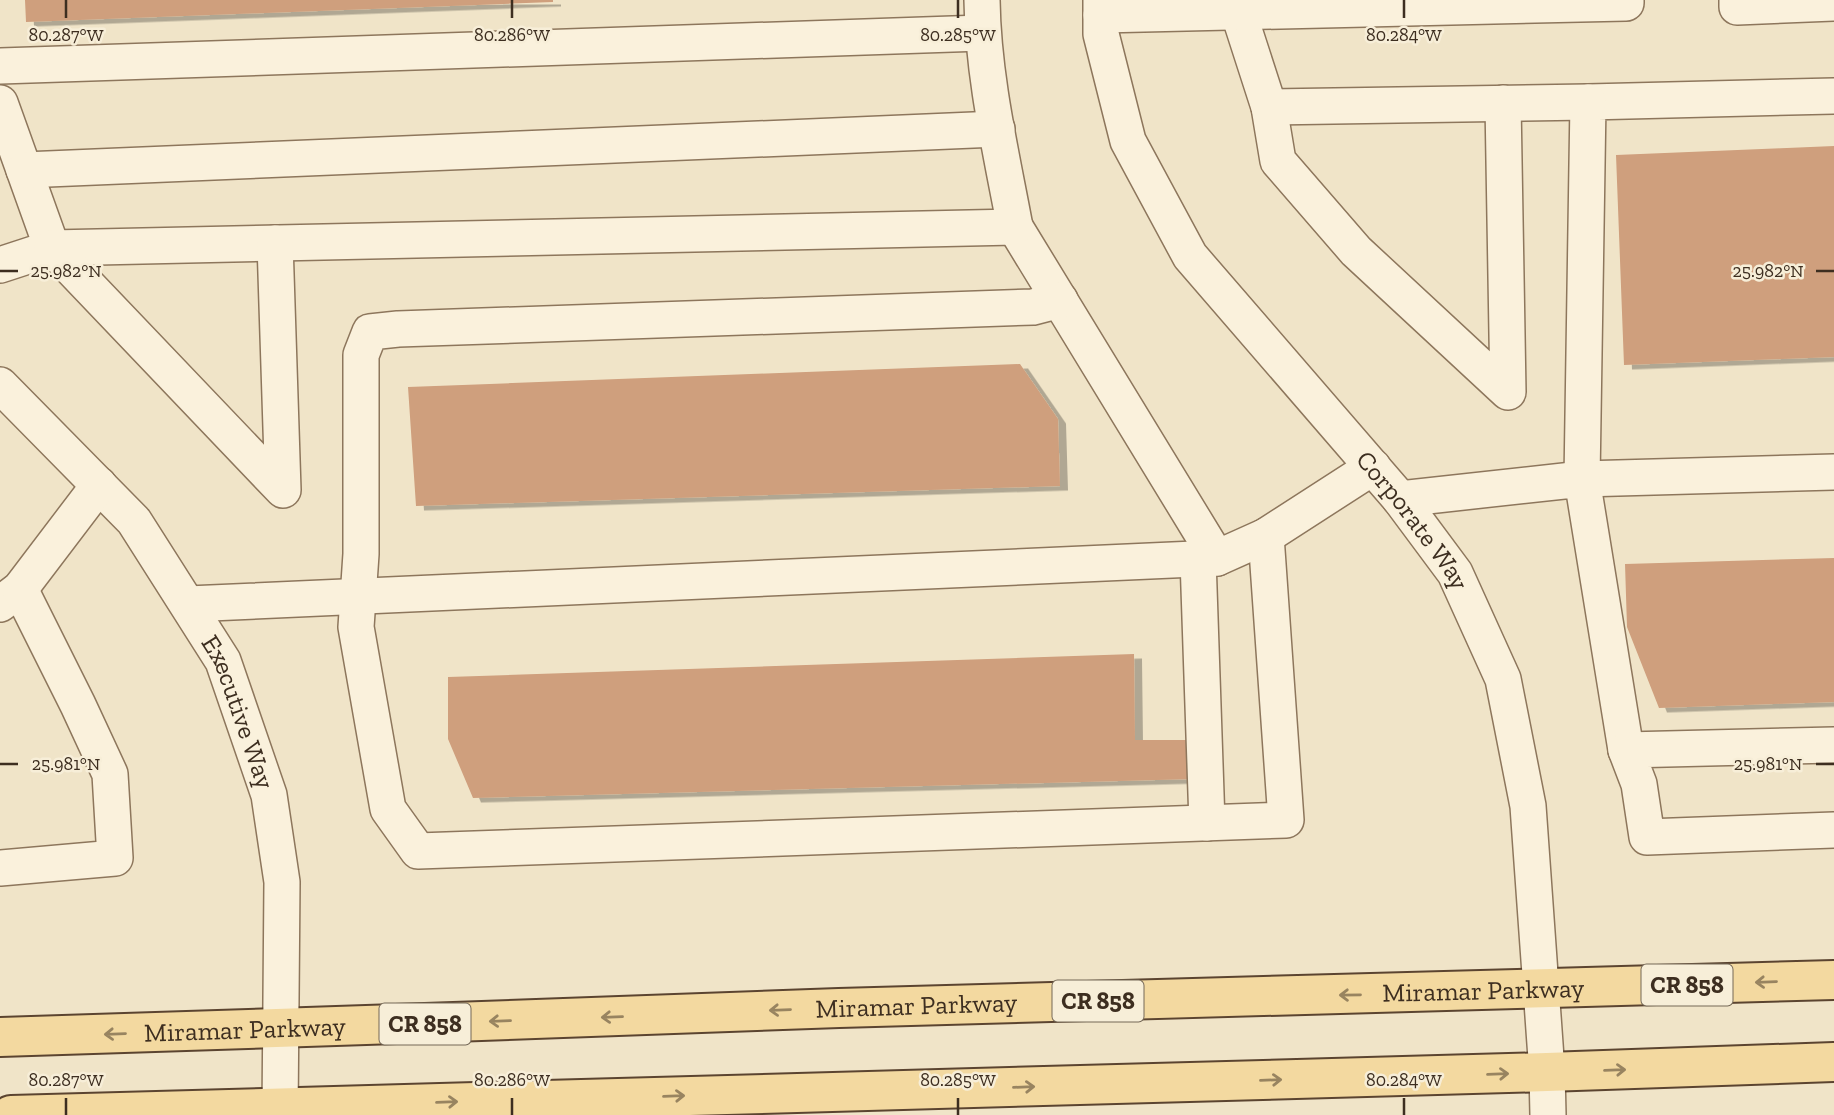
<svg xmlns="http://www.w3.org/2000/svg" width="1834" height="1115" viewBox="0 0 1834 1115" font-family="'Zilla Slab',serif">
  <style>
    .building { fill: #cf9f7d; filter: url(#shadow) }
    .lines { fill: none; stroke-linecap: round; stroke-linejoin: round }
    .minor-casing { stroke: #8d765c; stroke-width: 38 }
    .major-casing { stroke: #5b4430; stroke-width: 42 }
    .minor { stroke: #faf1dc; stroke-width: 35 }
    .major { stroke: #f3d9a0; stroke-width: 38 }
    .oneway { stroke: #988460 }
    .ticks { fill: none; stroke: #3d2e20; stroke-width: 2.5 }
    .labels { text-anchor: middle; stroke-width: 5; stroke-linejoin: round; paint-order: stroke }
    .shield { fill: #f7eed8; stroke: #756857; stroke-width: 2 }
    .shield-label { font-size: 24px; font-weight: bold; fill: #3d2e20 }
    .street-label { font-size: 26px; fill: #3d2e20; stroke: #f7eed8 }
    .ticks-label { font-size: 18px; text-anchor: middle; fill: #3d2e20; stroke: #f7eed8; stroke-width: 5; stroke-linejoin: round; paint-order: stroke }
  </style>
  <defs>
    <filter id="shadow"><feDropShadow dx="8" dy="4.5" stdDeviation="0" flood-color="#0004"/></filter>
  </defs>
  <rect width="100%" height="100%" fill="#f0e4c8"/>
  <path class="building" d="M25 0H553V2L26 22Z
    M1834 146V357L1624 365 1616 155Z
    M1020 364 1058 419 1060 486 416 506 408 387Z
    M1834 558V702L1659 708 1627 627 1625 564Z
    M1134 654 1135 740H1195L1193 779 473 798 448 739V677Z"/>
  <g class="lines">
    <defs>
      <g id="minor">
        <path id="s1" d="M1101 0V34L1128 141 1190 256 1400 499 1455 573 1503 679 1528 806 1547 1072 1548 1115"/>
        <path d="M1238 0V11L1269 107 1278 161 1356 251 1508 392 1503 103"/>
        <path d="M1737 0V7L1834 3"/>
        <path d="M1101 15 1626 3V0"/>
        <path d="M0 66 982 33"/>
        <path d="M1834 96 1588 102 1582 479 1834 472"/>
        <path d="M0 103 52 248 0 265"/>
        <path d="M1269 107 1588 102"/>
        <path d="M24 170 997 129"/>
        <path d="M1015 227 1217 558 1266 536 1373 467"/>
        <path d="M52 248 1015 227C1001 152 983 76 982 0"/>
        <path d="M52 248 283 490 275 243"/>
        <path d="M1060 300 1033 307 398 329 370 332 361 355V554L356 627 388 809 418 851 1286 820 1266 536"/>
        <path id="s2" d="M0 385 134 521 223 661 269 795 282 882 280 1115"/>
        <path d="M1400 499 1582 479 1626 750"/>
        <path d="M1198 559 1207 823"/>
        <path d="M0 604 20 589 99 485"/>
        <path d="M188 604 1217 558"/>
        <path d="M1834 745 1626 750 1639 784 1647 837 1834 830"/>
        <path d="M0 868 115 858 110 774 78 705 20 589"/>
      </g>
      <g id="major">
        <path id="s3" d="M0 1037C280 1029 559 1018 839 1008 1170 996 1502 992 1834 980"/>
        <path d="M11 1115 1547 1072 1834 1062"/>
      </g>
    </defs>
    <use href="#minor" class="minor-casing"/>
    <use href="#major" class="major-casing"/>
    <use href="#minor" class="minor"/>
    <use href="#major" class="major"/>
  </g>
  <defs><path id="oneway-shaft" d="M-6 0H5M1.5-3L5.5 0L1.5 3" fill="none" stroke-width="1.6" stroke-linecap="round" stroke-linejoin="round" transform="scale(1.75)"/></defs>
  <g class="oneway">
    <use href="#oneway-shaft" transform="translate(1766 982) rotate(178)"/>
    <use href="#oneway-shaft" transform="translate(1350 995) rotate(179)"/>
    <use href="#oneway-shaft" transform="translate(780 1010) rotate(178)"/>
    <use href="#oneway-shaft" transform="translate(612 1017) rotate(178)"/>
    <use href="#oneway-shaft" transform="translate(500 1021) rotate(178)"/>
    <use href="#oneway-shaft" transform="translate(115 1034) rotate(178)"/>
    <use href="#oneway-shaft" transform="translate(1615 1070) rotate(-2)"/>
    <use href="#oneway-shaft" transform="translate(1498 1074) rotate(-2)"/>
    <use href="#oneway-shaft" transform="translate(1271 1080) rotate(-2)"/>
    <use href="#oneway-shaft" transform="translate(1024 1087) rotate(-2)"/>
    <use href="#oneway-shaft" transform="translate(674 1096) rotate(-2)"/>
    <use href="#oneway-shaft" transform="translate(447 1102) rotate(-2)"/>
  </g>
  <path class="ticks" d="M66 0V18M512 0V18M958 0V18M1404 0V18M0 271H18M1816 271H1834M0 764H18M1816 764H1834M66 1098V1115M512 1098V1115M958 1098V1115M1404 1098V1115"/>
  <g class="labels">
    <g class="shield">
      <rect x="1641.5" y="964.5" width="91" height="41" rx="5"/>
      <rect x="1052.5" y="980.5" width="91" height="41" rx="5"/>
      <rect x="379.5" y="1003.5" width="91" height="41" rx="5"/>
    </g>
    <g class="shield-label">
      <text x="1687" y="993">CR 858</text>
      <text x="1098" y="1009">CR 858</text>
      <text x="425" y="1032">CR 858</text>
    </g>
    <g class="street-label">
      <text dy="9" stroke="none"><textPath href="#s1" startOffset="621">Corporate Way</textPath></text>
      <text dy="9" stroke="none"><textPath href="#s2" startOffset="410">Executive Way</textPath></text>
      <text dy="9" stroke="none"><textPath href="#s3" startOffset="1484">Miramar Parkway</textPath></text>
      <text dy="9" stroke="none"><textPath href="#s3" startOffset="917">Miramar Parkway</textPath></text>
      <text dy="9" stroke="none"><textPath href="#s3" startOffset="245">Miramar Parkway</textPath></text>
    </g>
  </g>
  <g class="ticks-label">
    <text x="66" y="41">80.287°W</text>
    <text x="512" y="41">80.286°W</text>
    <text x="958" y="41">80.285°W</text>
    <text x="1404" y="41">80.284°W</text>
    <text x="66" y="277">25.982°N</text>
    <text x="1768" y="277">25.982°N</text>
    <text x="66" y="770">25.981°N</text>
    <text x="1768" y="770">25.981°N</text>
    <text x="66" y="1086">80.287°W</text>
    <text x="512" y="1086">80.286°W</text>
    <text x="958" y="1086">80.285°W</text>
    <text x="1404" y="1086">80.284°W</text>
  </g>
</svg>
